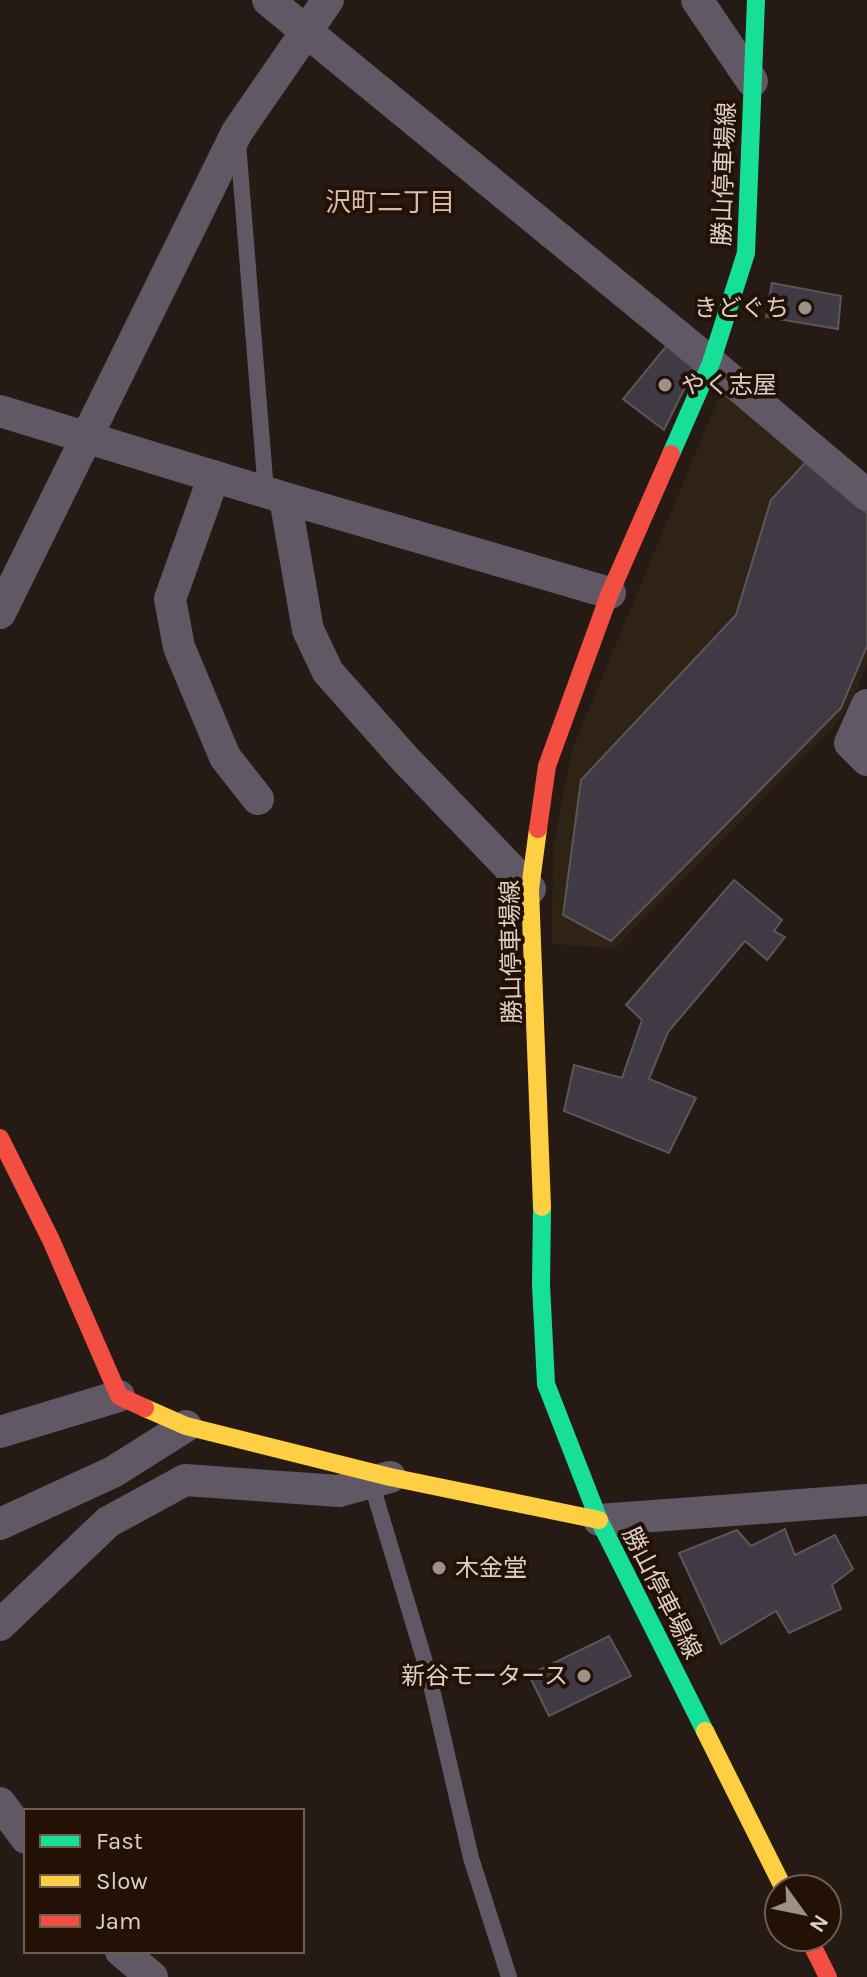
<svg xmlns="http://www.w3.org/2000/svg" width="867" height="1977" viewBox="0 0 867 1977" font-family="Karla,'Noto Sans JP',sans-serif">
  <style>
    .commercial { fill: #2f2316 }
    .building { fill: #403a44; stroke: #5b5659; stroke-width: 2 }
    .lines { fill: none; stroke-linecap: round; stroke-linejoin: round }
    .lane { stroke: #615866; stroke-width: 16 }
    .street { stroke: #615866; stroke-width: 32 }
    .fast { stroke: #16e098; stroke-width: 18 }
    .slow { stroke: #ffcf43; stroke-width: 18 }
    .jam { stroke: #f24e42; stroke-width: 18 }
    .poi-dot { fill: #9d9088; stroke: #231105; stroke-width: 3 }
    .labels { text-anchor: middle; stroke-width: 8; stroke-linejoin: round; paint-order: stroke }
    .street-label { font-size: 24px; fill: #ddcfc7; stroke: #231105 }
    .poi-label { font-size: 24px; fill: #ddcfc7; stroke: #231105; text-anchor: end }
    .neighbourhood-label { font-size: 26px; fill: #d8bdac; stroke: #231105 }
  </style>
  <rect width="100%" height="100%" fill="#261b14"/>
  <path class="commercial" d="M724 385 867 506V663L853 700 833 728 615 948 552 944 553 848 572 750Z"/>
  <path class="building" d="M772 283 841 296 838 329 766 317Z
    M673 338 699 359 664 430 623 399Z
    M806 462 867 513V646L841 708 611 941 563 915 581 780 736 615 771 500Z
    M734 880 782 920 774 931 785 937 767 960 745 941 668 1032 649 1079 696 1098 669 1153 564 1111 574 1065 622 1078 642 1020 626 1005Z
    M785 1529 795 1555 835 1535 853 1569 832 1585 841 1609 789 1633 776 1611 721 1644 679 1553 737 1530 751 1546Z
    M609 1636 631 1676 549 1716 529 1675Z"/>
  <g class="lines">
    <path class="lane" d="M238 143 266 492
      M371 1482 428 1672 471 1858 509 1977"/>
    <path class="street" d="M268 0 711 363 867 495
      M697 0 752 81
      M0 411 285 498 610 593
      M214 476 170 599 179 647 225 757 258 799
      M285 498 308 630 328 672 406 760 530 889
      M0 613 237 132 328 0
      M867 705 850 743 867 760
      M0 1432 119 1396
      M599 1520 867 1500
      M0 1524 113 1472 186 1426
      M0 1625 108 1522 185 1480 339 1491 390 1477
      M0 1803 26 1838
      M121 1951 152 1977"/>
    <path class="fast" d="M671 454 711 363 746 253 756 0
      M542 1207 541 1285 546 1384 599 1520 705 1731"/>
    <path class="slow" d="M538 829 530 889 542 1207
      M145 1408 186 1426 390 1477 599 1520
      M705 1731 784 1889"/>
    <path class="jam" d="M538 829 547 766 610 593 671 454
      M0 1138 51 1240 119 1396 145 1408
      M808 1937 828 1977"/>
  </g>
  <g class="poi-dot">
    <circle cx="805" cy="308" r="8"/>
    <circle cx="665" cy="385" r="8"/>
    <circle cx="439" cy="1568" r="8"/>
    <circle cx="584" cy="1676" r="8"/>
  </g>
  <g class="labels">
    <g class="street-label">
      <text transform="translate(724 174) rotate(-88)" y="8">勝山停車場線</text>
      <text transform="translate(511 952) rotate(-91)" y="8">勝山停車場線</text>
      <text transform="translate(662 1593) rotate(63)" y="8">勝山停車場線</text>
    </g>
    <g class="poi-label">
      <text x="789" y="316">きどぐち</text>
      <text x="681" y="393" text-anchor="start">やく志屋</text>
      <text x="455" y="1576" text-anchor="start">木金堂</text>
      <text x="568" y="1684">新谷モータース</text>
    </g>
    <g class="neighbourhood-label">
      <text x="390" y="211">沢町二丁目</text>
    </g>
  </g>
  <rect x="24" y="1809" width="280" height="144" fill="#231105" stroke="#6d5d53" stroke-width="2"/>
  <rect x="40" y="1835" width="40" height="12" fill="#16e098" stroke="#6d5d53" stroke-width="2"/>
  <text x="96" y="1849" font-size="24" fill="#ddcfc7">Fast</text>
  <rect x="40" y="1875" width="40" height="12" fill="#ffcf43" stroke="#6d5d53" stroke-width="2"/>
  <text x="96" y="1889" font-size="24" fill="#ddcfc7">Slow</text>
  <rect x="40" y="1915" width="40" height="12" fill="#f24e42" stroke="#6d5d53" stroke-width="2"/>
  <text x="96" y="1929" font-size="24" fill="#ddcfc7">Jam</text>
  <g transform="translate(803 1913) rotate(123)"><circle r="38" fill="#231105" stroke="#6d5d53" stroke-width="2"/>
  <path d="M0-6L14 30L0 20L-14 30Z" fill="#9d9088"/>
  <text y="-12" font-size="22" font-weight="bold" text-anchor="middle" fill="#ddcfc7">N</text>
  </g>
</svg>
